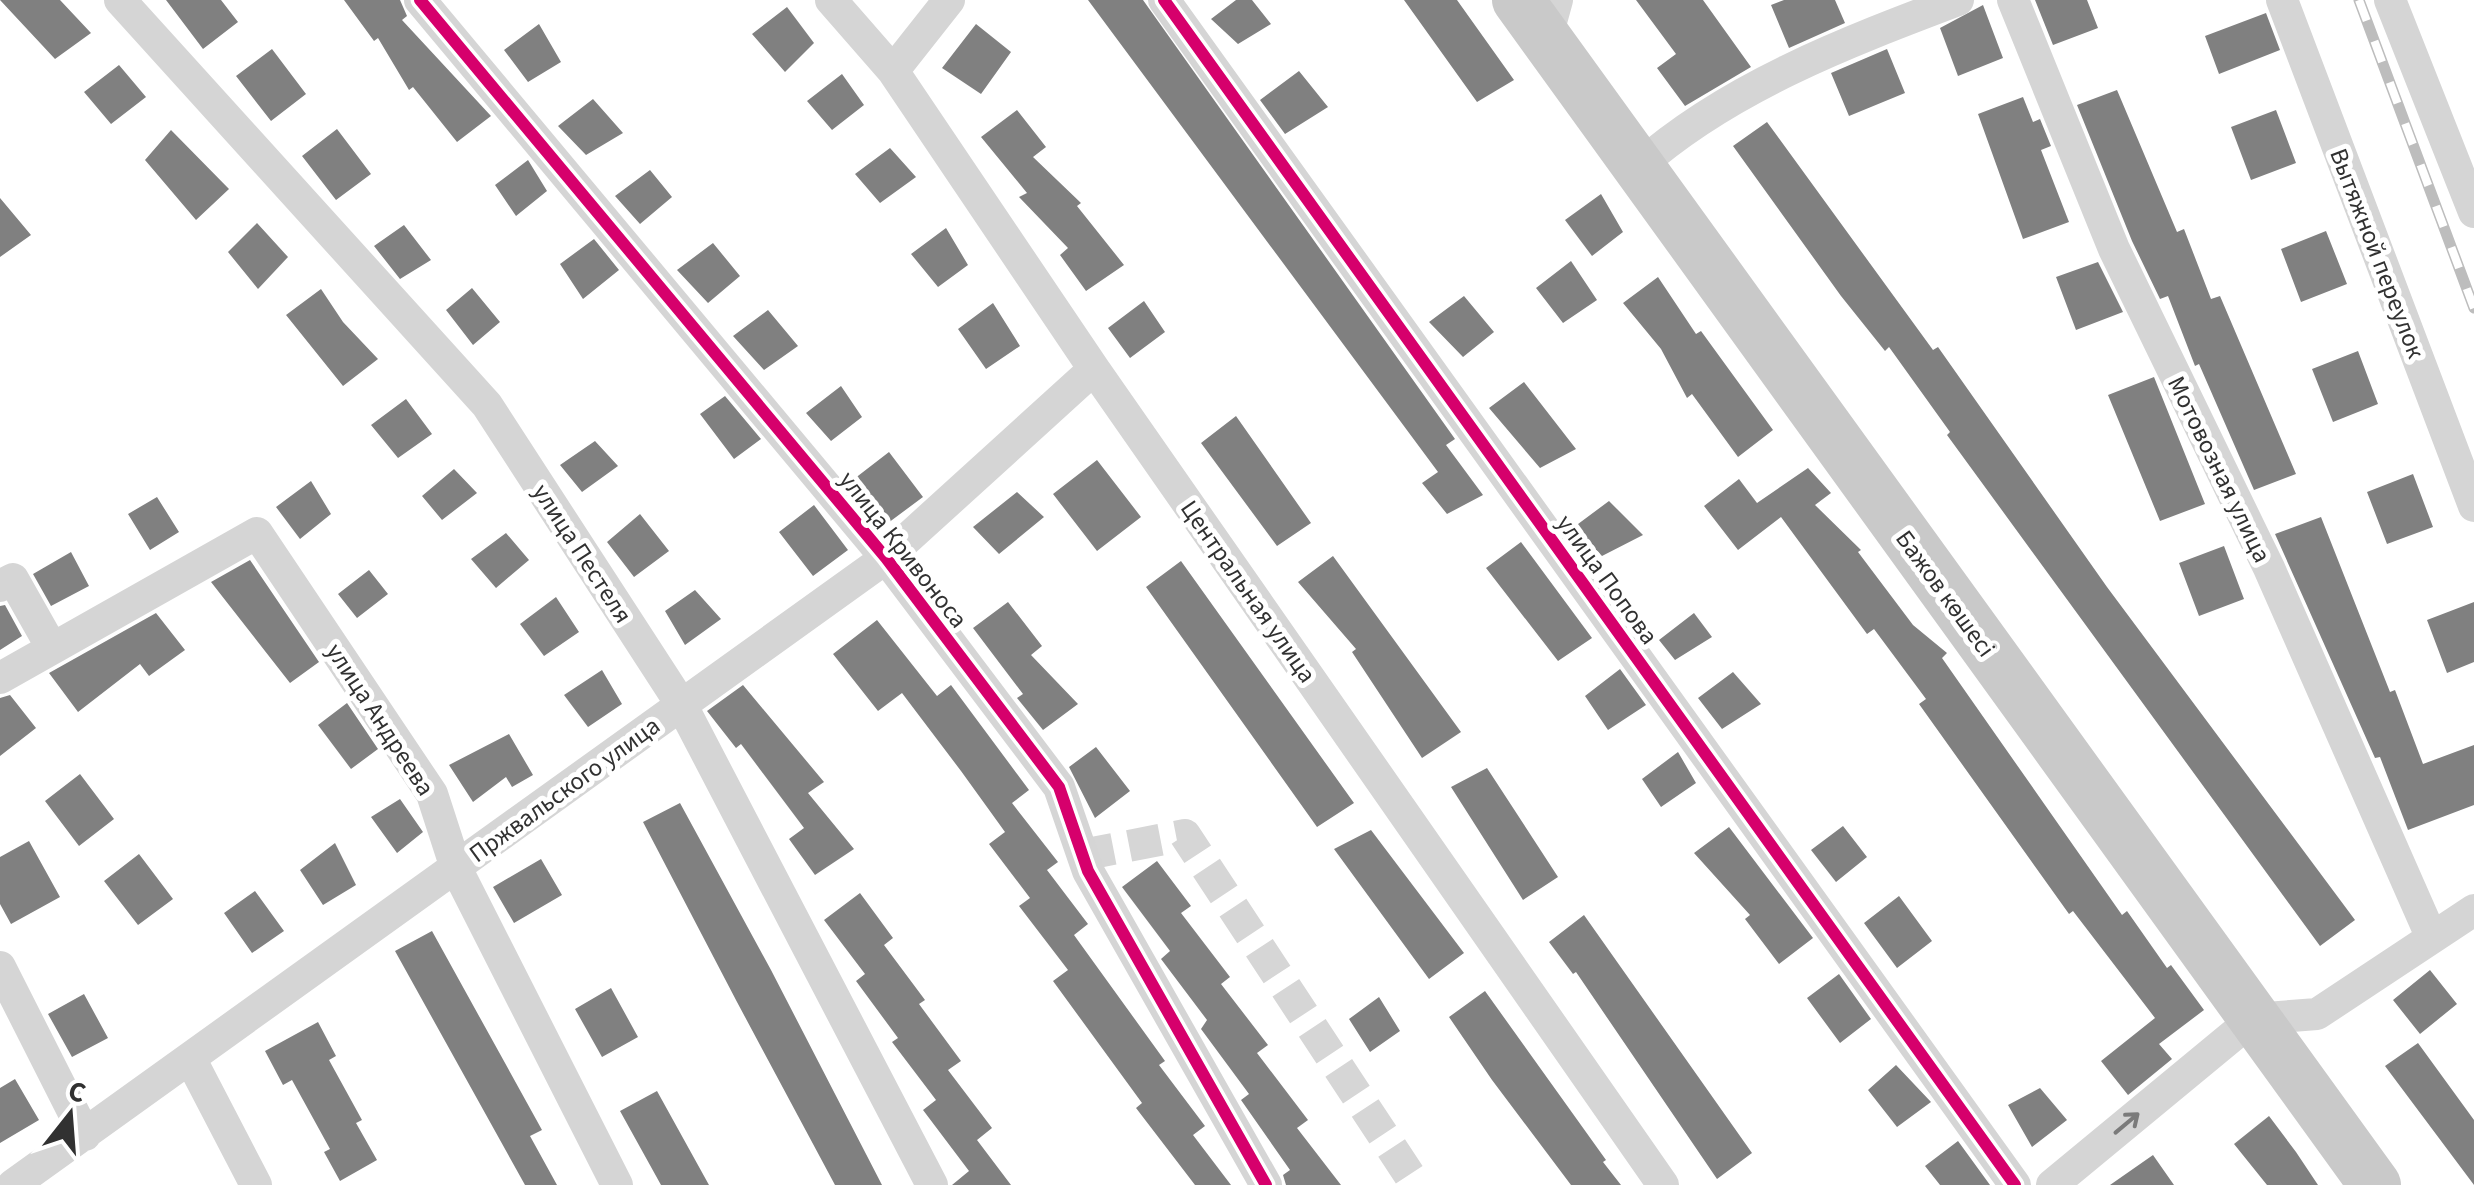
<svg xmlns="http://www.w3.org/2000/svg" width="2474" height="1185" viewBox="0 0 2474 1185" font-family="'Source Sans 3',sans-serif">
  <style>
    .building { fill: #808080 }
    .lines { fill: none; stroke-linecap: round; stroke-linejoin: round }
    .street-tunnel { stroke: #d6d6d6; stroke-width: 32; stroke-dasharray: 32 16; stroke-linecap: butt }
    .street { stroke: #d5d5d5; stroke-width: 32 }
    .primary { stroke: #c9c9c9; stroke-width: 52 }
    .rail-casing { stroke: #bdbdbd; stroke-width: 11 }
    .rail { stroke: #fff; stroke-width: 8; stroke-dasharray: 22; stroke-linecap: butt }
    .cycleway-casing { stroke: #fff; stroke-width: 19 }
    .cycleway { stroke: #d6006c; stroke-width: 12 }
    .oneway { stroke: #7b7b7b }
    .labels { text-anchor: middle; stroke-width: 10; stroke-linejoin: round; paint-order: stroke }
    .street-label { font-size: 25px; fill: #313131; stroke: #fff }
  </style>
  <rect width="100%" height="100%" fill="#fff"/>
  <path class="building" d="M0 0H60L91 33 55 59Z
    M166 0H221L238 22 203 49Z
    M344 0H400L407 16 402 20 491 116 457 142 413 87 409 90 378 38 374 41Z
    M1088 0H1143L1455 439 1446 445 1483 495 1447 514 1422 483 1438 472Z
    M1236 0H1252L1271 24 1238 44 1211 19Z
    M1404 0H1457L1514 80 1477 102Z
    M1636 0H1703L1751 67 1685 106 1657 68 1676 54Z
    M1784 0H1835L1845 23 1789 48 1771 5Z
    M2035 0H2087L2098 28 2053 45Z
    M1983 5 2003 58 1958 76 1940 28Z
    M787 7 814 43 785 72 752 34Z
    M2266 13 2280 50 2219 74 2205 36Z
    M539 24 561 62 528 82 504 50Z
    M976 24 1011 52 981 94 942 68Z
    M272 49 306 94 271 121 236 76Z
    M1887 49 1905 93 1849 116 1831 73Z
    M119 65 146 97 111 124 84 92Z
    M1299 71 1328 107 1285 134 1260 100Z
    M842 74 864 105 832 130 807 101Z
    M2117 90 2177 232 2184 229 2211 299 2220 296 2296 474 2254 490 2199 364 2195 366 2168 296 2160 299 2132 241 2077 105Z
    M2023 97 2033 122 2040 119 2051 146 2041 150 2069 222 2023 239 1978 114Z
    M593 99 623 133 586 155 558 126Z
    M1017 110 1046 147 1033 157 1081 203 1077 206 1124 265 1086 291 1060 255 1068 248 1019 197 1027 193 981 137Z
    M2276 110 2296 163 2251 180 2231 127Z
    M1767 122 1933 350 1938 347 2107 587 2355 920 2320 946 1947 435 1950 432 1889 347 1885 351 1841 296 1733 146Z
    M337 129 371 174 336 200 302 156Z
    M171 130 229 189 196 220 145 160Z
    M890 148 916 177 880 203 855 174Z
    M528 160 547 191 516 216 495 185Z
    M650 170 672 197 640 224 615 196Z
    M1601 194 1623 232 1592 256 1565 220Z
    M0 198 31 235 0 257Z
    M257 223 288 257 258 289 228 252Z
    M404 225 431 260 400 279 374 246Z
    M946 228 968 265 938 287 911 254Z
    M2326 231 2347 284 2301 302 2281 249Z
    M594 239 619 270 583 299 560 264Z
    M713 243 740 276 708 303 677 270Z
    M1571 261 1597 300 1563 323 1536 288Z
    M2098 262 2123 312 2076 330 2056 277Z
    M1658 277 1696 334 1701 331 1773 430 1738 457 1692 394 1687 398 1661 349 1623 303Z
    M472 288 500 322 473 345 446 310Z
    M321 289 343 322 378 359 343 386 286 315Z
    M1464 296 1494 332 1463 357 1429 322Z
    M1144 301 1165 332 1130 358 1108 328Z
    M993 303 1020 346 986 369 958 329Z
    M768 310 798 346 764 370 733 336Z
    M2358 351 2378 404 2333 422 2312 369Z
    M2154 377 2205 504 2160 521 2108 395Z
    M1524 382 1576 449 1540 468 1489 408Z
    M841 386 862 417 831 441 806 413Z
    M725 396 761 439 734 459 700 414Z
    M406 399 432 434 398 458 371 425Z
    M1236 416 1311 523 1277 546 1201 443Z
    M595 441 618 466 582 492 560 465Z
    M889 452 923 497 888 523 854 479Z
    M1097 460 1141 517 1097 551 1053 494Z
    M1808 468 1831 493 1815 505 1861 550 1858 552 1913 625 1947 653 1942 658 2122 915 2127 911 2167 968 2171 965 2204 1010 2159 1044 2172 1059 2128 1095 2101 1061 2155 1018 2073 911 2069 914 1919 704 1926 699 1874 629 1867 634 1781 517 1738 550 1704 506 1739 479 1757 503Z
    M454 469 477 493 442 520 422 496Z
    M2413 474 2433 527 2387 544 2367 492Z
    M311 481 331 514 300 539 276 507Z
    M1017 492 1044 517 999 554 973 527Z
    M157 497 179 532 150 550 128 514Z
    M1609 501 1643 535 1602 556 1574 527Z
    M814 505 848 550 813 576 779 532Z
    M640 514 669 551 634 577 607 542Z
    M2321 517 2390 692 2395 690 2423 764 2474 745V805L2408 830 2380 757 2375 758 2275 534Z
    M506 533 529 560 496 588 471 559Z
    M1521 542 1592 638 1558 661 1486 568Z
    M2224 546 2244 599 2199 616 2179 563Z
    M71 552 89 586 51 606 33 574Z
    M1333 556 1461 732 1422 758 1352 652 1356 649 1298 582Z
    M250 560 319 662 290 683 211 582Z
    M1181 561 1354 803 1317 827 1146 587Z
    M369 570 388 594 357 618 338 594Z
    M695 590 721 619 685 645 665 611Z
    M556 597 579 632 544 656 520 624Z
    M1008 602 1042 646 1031 655 1078 704 1043 730 1017 698 1023 694 973 628Z
    M2474 602V662L2447 673 2427 620Z
    M5 605 22 636 0 650V606Z
    M156 613 185 650 149 676 140 664 78 712 49 673Z
    M1694 613 1712 637 1675 660 1659 640Z
    M877 620 937 696 951 685 1029 790 1012 803 1058 862 1047 870 1088 924 1074 935 1165 1061 1159 1065 1205 1126 1193 1135 1231 1185H1195L1136 1108 1142 1103 1053 981 1068 970 1019 906 1030 898 989 844 1005 832 961 771 902 693 878 711 833 654Z
    M1620 669 1646 705 1608 730 1585 696Z
    M602 670 622 704 588 727 564 695Z
    M1733 672 1761 704 1722 729 1698 698Z
    M743 685 824 782 808 793 854 849 815 875 789 839 804 828 741 744 736 748 707 711Z
    M10 695 36 728 0 756V698Z
    M347 703 378 749 351 769 318 725Z
    M509 734 533 775 512 787 506 777 473 802 449 765Z
    M1096 747 1130 791 1095 818 1069 767Z
    M1678 752 1696 783 1661 807 1642 779Z
    M1487 768 1558 877 1523 900 1451 787Z
    M80 774 114 819 79 846 45 801Z
    M400 799 423 832 397 853 371 817Z
    M680 803 771 970 882 1185H835L737 1002 643 822Z
    M1843 826 1867 857 1836 882 1811 850Z
    M1729 827 1813 938 1779 964 1745 919 1750 915 1694 853Z
    M1371 830 1464 953 1429 979 1334 849Z
    M29 841 60 897 11 924 0 904V857Z
    M335 843 356 885 323 905 300 870Z
    M139 854 173 899 138 925 104 881Z
    M541 859 562 895 514 923 493 887Z
    M1157 861 1191 906 1181 913 1230 977 1221 984 1268 1045 1257 1053 1308 1120 1297 1128 1341 1185H1286L1283 1175 1290 1170 1241 1100 1249 1094 1201 1029 1207 1020 1161 959 1170 951 1122 887Z
    M255 891 284 931 252 953 224 913Z
    M860 893 893 938 884 945 925 1000 919 1004 961 1061 948 1070 992 1128 977 1140 1011 1185H952L969 1171 923 1110 936 1100 892 1042 898 1038 856 981 865 974 824 920Z
    M1899 896 1932 941 1897 968 1864 923Z
    M1584 915 1752 1153 1717 1179 1576 972 1573 974 1549 942Z
    M432 931 542 1130 530 1136 557 1185H525L395 951Z
    M2430 970 2457 1004 2420 1034 2393 1000Z
    M1839 974 1871 1019 1840 1043 1807 998Z
    M611 988 638 1037 602 1057 575 1009Z
    M1485 991 1606 1160 1603 1162 1621 1185H1571L1492 1080 1449 1017Z
    M84 994 108 1038 72 1057 48 1014Z
    M1379 997 1400 1031 1370 1052 1349 1019Z
    M318 1022 336 1056 329 1060 362 1120 356 1123 377 1160 340 1181 324 1152 330 1149 292 1080 283 1085 265 1051Z
    M2418 1043 2474 1120V1185L2385 1066Z
    M1896 1065 1931 1102 1897 1127 1868 1090Z
    M15 1079 39 1120 0 1143V1088Z
    M2040 1088 2067 1120 2032 1147 2008 1105Z
    M657 1091 709 1185H661L620 1111Z
    M2269 1116 2296 1152 2318 1185H2267L2234 1144Z
    M1958 1141 1990 1185H1940L1925 1166Z
    M2153 1155 2174 1185H2110Z"/>
  <g class="lines">
    <path class="street-tunnel" d="M1082 855 1185 835 1416 1185"/>
    <path class="street" d="M120 0 487 405 681 704 932 1185
      M420 0 886 558 1059 787 1088 871 1266 1185
      M831 0 893 71 1094 369 1663 1185
      M1164 0 2015 1185
      M2013 0 2114 249 2269 568 2431 936
      M2282 0 2474 506
      M2390 0 2474 212
      M1546 40 1557 0
      M893 71 949 0
      M1638 167C1728 87 1847 42 1958 0
      M0 586 13 579 52 648
      M0 678 257 533 432 794 456 868 617 1185
      M0 967 85 1135
      M191 1060 256 1185
      M13 1185 886 558 1094 369
      M2052 1185 2253 1019 2317 1014 2474 910"/>
    <path class="primary" d="M1518 0 2375 1185"/>
    <defs>
      <path id="rail" d="M2359 0 2474 308"/>
    </defs>
    <use href="#rail" class="rail-casing"/>
    <use href="#rail" class="rail"/>
    <defs>
      <path id="cycleway" d="M420 0 886 558 1059 787 1088 871 1266 1185
        M1164 0 2015 1185"/>
    </defs>
    <use href="#cycleway" class="cycleway-casing"/>
    <use href="#cycleway" class="cycleway"/>
  </g>
  <defs><path id="oneway-shaft" d="M-6 0H5M1.5-3L5.5 0L1.5 3" fill="none" stroke-width="1.6" stroke-linecap="round" stroke-linejoin="round" transform="scale(2.5)"/></defs>
  <use class="oneway" href="#oneway-shaft" transform="translate(2127 1123) rotate(-40)"/>
  <g class="labels">
    <g class="street-label">
      <text transform="translate(2378 253) rotate(69)" y="9">Вытяжной переулок</text>
      <text transform="translate(2220 469) rotate(64)" y="9">Мотовозная улица</text>
      <text transform="translate(904 549) rotate(52)" y="9">улица Кривоноса</text>
      <text transform="translate(583 553) rotate(57)" y="9">улица Пестеля</text>
      <text transform="translate(1608 579) rotate(54)" y="9">улица Попова</text>
      <text transform="translate(1249 591) rotate(55)" y="9">Центральная улица</text>
      <text transform="translate(1946 593) rotate(54)" y="9">Бажов көшесі</text>
      <text transform="translate(381 719) rotate(57)" y="9">улица Андреева</text>
      <text transform="translate(564 789) rotate(-36)" y="9">Пржвальского улица</text>
    </g>
  </g>
  <g transform="translate(70 1115) rotate(17)" stroke="#ffffff" stroke-width="8" paint-order="stroke">
  <path d="M0-8L18 38L0 25L-18 38Z" fill="#313131"/>
  <text y="-15" font-size="28" font-weight="bold" text-anchor="middle" fill="#313131">С</text>
  </g>
</svg>
